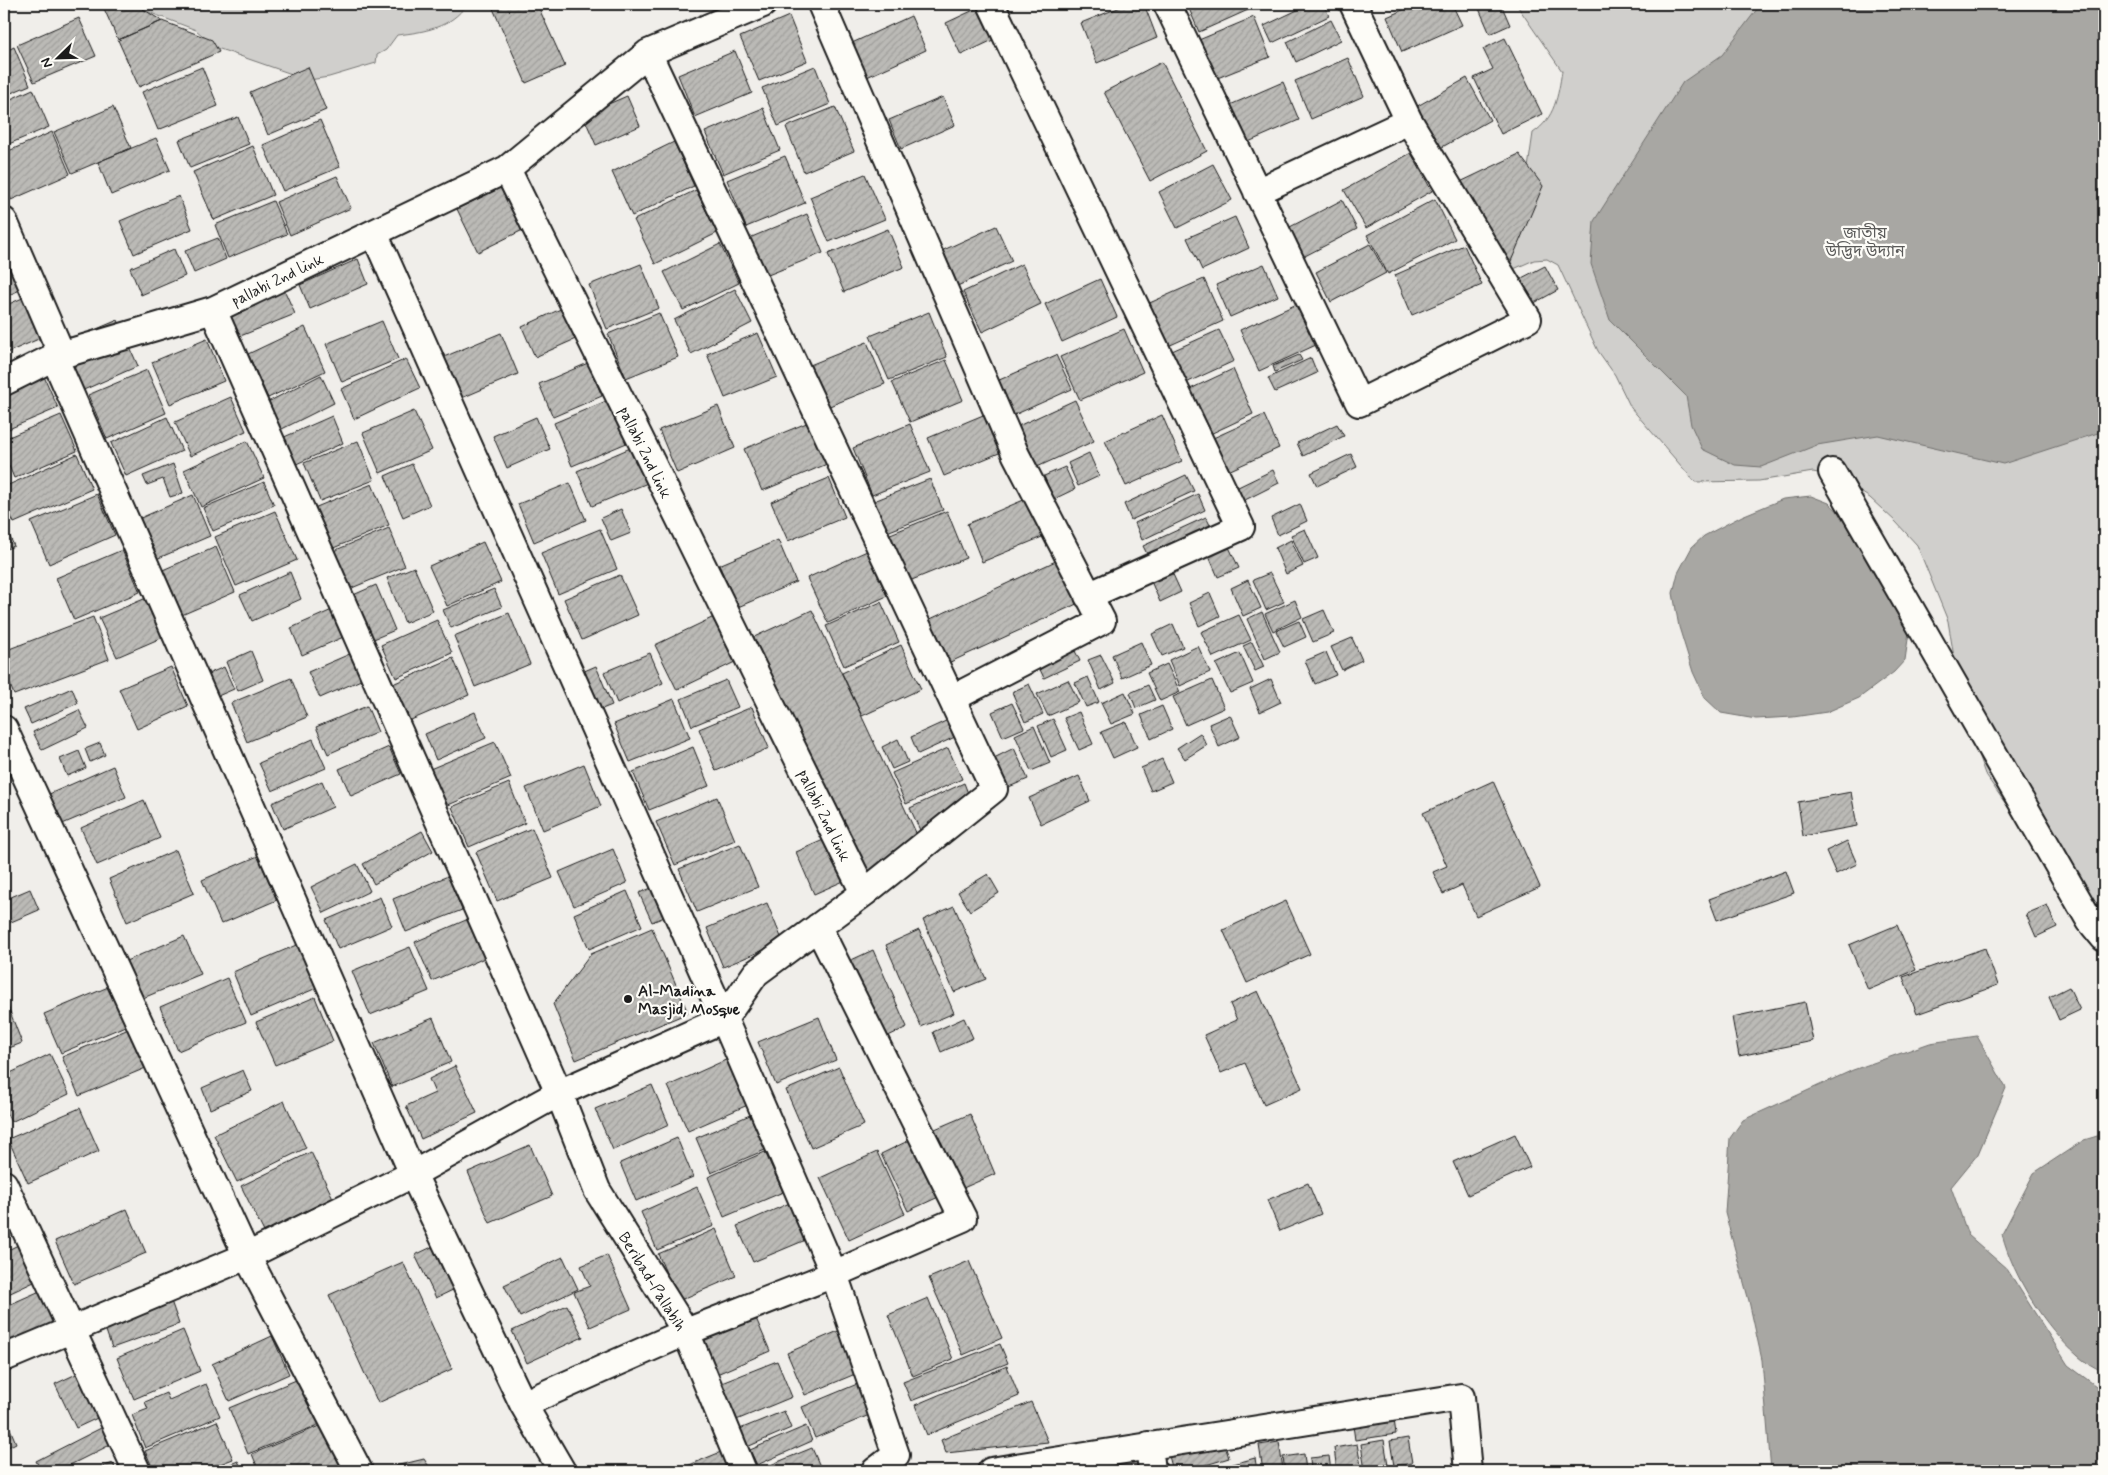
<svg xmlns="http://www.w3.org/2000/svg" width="2108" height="1475" viewBox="0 0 2108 1475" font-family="Mynerve,'Noto Sans Bengali',sans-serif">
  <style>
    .garden { fill: #d0cfcc; stroke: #767674 }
    .water { fill: #a8a7a3; stroke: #706f6d }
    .building { fill: url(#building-hatch); stroke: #1c1c1c }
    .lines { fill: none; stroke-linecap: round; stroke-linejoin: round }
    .street-casing { stroke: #1c1c1c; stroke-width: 30 }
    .street { stroke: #fdfcf7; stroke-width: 26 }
    .poi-dot { fill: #1c1c1c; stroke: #fdfcf7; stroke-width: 2 }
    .labels { text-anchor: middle; stroke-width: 4.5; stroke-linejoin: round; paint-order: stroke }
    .park-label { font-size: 16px; fill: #5b5b5a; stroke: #fdfcf7 }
    .street-label { font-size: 16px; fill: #1c1c1c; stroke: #fdfcf7 }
    .poi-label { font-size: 16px; font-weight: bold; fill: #1c1c1c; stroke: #fdfcf7; text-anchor: start }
  </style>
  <defs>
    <pattern id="building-hatch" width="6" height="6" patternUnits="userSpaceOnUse" patternTransform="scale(1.25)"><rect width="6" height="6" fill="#bbbab6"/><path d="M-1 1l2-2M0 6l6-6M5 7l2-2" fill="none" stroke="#a09f9c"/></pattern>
  </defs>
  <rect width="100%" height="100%" fill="#f0eeea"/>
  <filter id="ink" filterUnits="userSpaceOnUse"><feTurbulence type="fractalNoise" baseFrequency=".02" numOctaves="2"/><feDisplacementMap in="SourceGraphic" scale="10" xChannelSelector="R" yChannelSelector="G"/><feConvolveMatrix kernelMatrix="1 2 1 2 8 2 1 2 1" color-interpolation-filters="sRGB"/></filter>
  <g filter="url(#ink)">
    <path class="garden" d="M133 4H467C451 28 424 32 397 35L386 50 377 55 376 63 329 77 309 80 217 48 196 30 151 13Z
      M1516 4H2104V954L2056 890 2044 850 2014 816 1985 774 1971 735 1956 669 1948 621 1917 545 1896 522 1870 498 1837 477 1813 472 1759 481 1695 482 1631 408 1615 375 1598 351 1558 265 1547 259 1534 260 1498 276 1528 168 1533 133C1555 118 1558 96 1562 71Z"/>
    <path class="water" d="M1761 4H2104V431L2003 464 1878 435 1817 445 1761 467 1735 465 1702 449 1691 425 1686 396 1610 320 1591 264 1594 221 1683 82 1722 55Z
      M1811 496 1829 503 1844 517 1871 568 1903 614 1909 632 1905 660 1894 672 1859 698 1827 712 1793 717 1756 719 1721 713 1705 698 1693 672 1679 627 1673 593 1678 573 1692 547 1704 536 1742 516 1783 499Z
      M1977 1036 2006 1088 1978 1154 1951 1187 1968 1235 2007 1269 2068 1365 2104 1392V1471H1771L1762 1360 1749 1301 1725 1213 1730 1138 1743 1120 1853 1070 1930 1043Z
      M2104 1134V1373C2096 1367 2085 1363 2078 1356 2044 1326 2014 1278 2002 1234L2034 1173 2084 1140Z"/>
    <path class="building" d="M102 4H135L162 21 118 40Z
      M491 4H537L565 66 526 83Z
      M831 4H851L835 11Z
      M1128 4H1144L1157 38 1097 63 1081 23Z
      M1187 4H1256L1257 6 1199 32Z
      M1310 4H1323L1329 16 1272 43 1264 26Z
      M1416 4H1452L1462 25 1402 52 1387 17Z
      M1477 4H1501L1510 25 1490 34Z
      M980 7 995 39 961 55 946 23Z
      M789 16 807 61 759 81 740 37Z
      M911 16 926 50 867 77 852 43Z
      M1254 17 1270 57 1210 81 1194 42Z
      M79 18 96 56 34 82 17 45Z
      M1331 20 1341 40 1296 62 1287 42Z
      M162 21 212 40 219 52 139 87 118 40Z
      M1505 38 1542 114 1501 134 1474 78 1493 69 1483 49Z
      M14 47 30 85 4 96V52Z
      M735 51 752 93 695 117 678 75Z
      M1348 58 1364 96 1311 119 1295 81Z
      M1162 62 1207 151 1150 181 1104 92Z
      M815 66 830 104 778 126 762 88Z
      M202 67 218 106 158 130 142 92Z
      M308 67 326 110 268 135 250 92Z
      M1467 78 1490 120 1437 150 1414 108Z
      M1283 82 1299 120 1246 143 1230 105Z
      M33 89 49 127 4 146V102Z
      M627 96 640 126 596 145 583 115Z
      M943 97 955 125 901 149 889 120Z
      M113 107 131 148 72 173 54 132Z
      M835 107 854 151 804 172 786 127Z
      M763 108 780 150 723 174 705 132Z
      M238 117 249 144 190 168 179 140Z
      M320 120 340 167 283 191 263 145Z
      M52 132 70 174 11 200 4 183V153Z
      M156 138 170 170 111 195 98 162Z
      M674 142 694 186 632 216 612 172Z
      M253 146 273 195 214 220 193 172Z
      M1411 153 1432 191 1366 228 1344 190Z
      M1519 154 1543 186 1506 273 1456 184Z
      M785 156 805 203 746 227 727 180Z
      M1213 164 1232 200 1177 228 1159 192Z
      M865 174 885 219 829 242 810 197Z
      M337 176 351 208 290 235 276 202Z
      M512 182 533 225 478 252 457 209Z
      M696 190 717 233 655 264 634 220Z
      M179 196 192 229 134 254 120 221Z
      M1435 199 1455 239 1388 274 1367 235Z
      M1342 200 1357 229 1303 257 1288 228Z
      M273 201 287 234 228 258 215 225Z
      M4 203 38 282 4 297Z
      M807 214 823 253 763 277 747 239Z
      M1235 217 1249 248 1202 270 1187 238Z
      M996 226 1012 261 953 288 937 253Z
      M888 229 904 267 844 292 828 254Z
      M218 238 226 259 194 273 185 251Z
      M720 244 739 283 683 310 664 272Z
      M1370 244 1386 273 1331 302 1316 272Z
      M1464 245 1482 285 1412 315 1395 275Z
      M174 249 185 276 141 295 130 268Z
      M358 259 368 284 310 309 300 285Z
      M641 264 659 308 607 329 589 285Z
      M1022 264 1041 304 982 332 963 292Z
      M1264 264 1278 296 1230 317 1216 285Z
      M1545 266 1558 290 1527 307 1514 282Z
      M278 276 295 314 238 337 223 299Z
      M1100 279 1117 317 1062 342 1045 304Z
      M1204 279 1223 321 1164 348 1145 305Z
      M735 289 752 323 691 354 674 320Z
      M39 291 57 331 4 354V306Z
      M1297 304 1316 345 1259 371 1240 330Z
      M567 306 580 337 535 357 522 327Z
      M929 312 947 357 889 380 870 336Z
      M659 313 678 357 626 378 608 334Z
      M118 320 138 366 79 392 59 345Z
      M382 321 398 359 342 382 326 344Z
      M305 327 325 371 268 398 248 354Z
      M1124 329 1143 372 1080 400 1060 357Z
      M1219 330 1234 361 1186 383 1172 351Z
      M501 333 518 374 457 400 439 359Z
      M758 333 777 377 725 398 707 354Z
      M207 339 224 381 170 404 152 362Z
      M867 342 885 384 827 407 810 365Z
      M1056 355 1072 389 1012 416 997 381Z
      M1299 355 1302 360 1275 372 1273 366Z
      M1311 358 1317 373 1275 392 1268 378Z
      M406 359 420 388 354 419 341 389Z
      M946 360 963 400 910 422 892 382Z
      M588 363 602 396 553 417 539 384Z
      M1233 369 1253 414 1208 435 1188 390Z
      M147 370 166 413 107 439 88 395Z
      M42 372 58 408 4 431V389Z
      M321 375 334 403 280 430 266 403Z
      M231 397 246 431 190 456 175 422Z
      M611 399 629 442 572 466 554 423Z
      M1075 400 1094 441 1035 468 1016 427Z
      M718 406 735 448 677 473 659 430Z
      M414 411 432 450 380 473 363 433Z
      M988 413 1004 451 944 476 928 438Z
      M61 415 77 451 14 478 4 454V439Z
      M1162 415 1182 461 1126 486 1105 441Z
      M1264 415 1279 448 1226 472 1211 439Z
      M332 416 343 443 294 465 282 438Z
      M167 417 182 451 126 476 111 443Z
      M536 417 550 449 507 468 493 436Z
      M809 422 827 464 762 491 744 449Z
      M910 424 930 472 872 495 853 448Z
      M1337 424 1344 436 1303 456 1297 443Z
      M247 441 264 478 201 507 184 470Z
      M358 441 374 480 320 501 304 463Z
      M635 446 650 482 592 506 577 471Z
      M1089 453 1099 476 1078 486 1068 463Z
      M77 454 92 489 14 523 4 500V487Z
      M1351 454 1357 467 1317 486 1311 473Z
      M173 464 183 493 170 497 163 479 147 485 143 476Z
      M412 464 430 505 403 517 385 476Z
      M1065 467 1075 489 1054 499 1044 476Z
      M1273 470 1279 483 1239 503 1232 490Z
      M1186 475 1194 491 1131 520 1124 504Z
      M829 478 845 517 788 541 771 502Z
      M930 479 943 510 887 532 874 501Z
      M264 482 274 505 213 531 203 508Z
      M570 483 586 520 534 542 518 504Z
      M372 484 389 525 331 549 314 508Z
      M97 494 115 535 49 564 31 522Z
      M1198 494 1205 510 1142 540 1135 523Z
      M193 495 210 536 154 560 136 520Z
      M1026 499 1042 537 982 562 967 524Z
      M1300 504 1307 521 1278 535 1271 518Z
      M621 509 631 533 611 541 601 518Z
      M275 511 297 560 236 586 215 537Z
      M947 511 966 558 902 584 883 537Z
      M1206 517 1214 533 1151 562 1143 546Z
      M4 523 14 546 4 550Z
      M389 528 405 566 347 590 331 552Z
      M600 529 617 569 558 594 541 553Z
      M1305 529 1318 558 1304 564 1291 535Z
      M778 540 796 582 738 607 719 565Z
      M1291 540 1303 566 1286 574 1275 548Z
      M483 542 501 582 447 606 429 566Z
      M1228 545 1239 568 1218 577 1208 554Z
      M216 547 235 592 177 617 158 572Z
      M122 550 140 592 74 620 56 578Z
      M867 551 887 596 828 623 807 578Z
      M1060 559 1081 602 946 664 926 621Z
      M414 567 433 611 405 623 387 578Z
      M1171 570 1181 592 1160 602 1150 579Z
      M290 572 301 599 252 621 240 595Z
      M1270 573 1284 602 1266 610 1253 580Z
      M620 575 638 615 582 640 564 599Z
      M1248 580 1261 608 1243 616 1231 588Z
      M376 585 395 630 369 641 351 596Z
      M494 589 502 607 451 628 443 610Z
      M1210 593 1220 616 1199 626 1189 603Z
      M151 596 168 635 117 657 99 618Z
      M1295 600 1302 617 1273 631 1265 614Z
      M881 602 899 642 844 666 826 626Z
      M341 606 348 635 302 655 291 628Z
      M812 610 919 839 862 876 752 638Z
      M1324 610 1334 633 1313 642 1303 619Z
      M1262 612 1280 652 1265 659 1247 619Z
      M509 613 530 664 475 687 454 636Z
      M1239 615 1251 640 1213 657 1201 632Z
      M716 616 737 661 677 690 655 645Z
      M93 617 109 659 14 695 4 669V651Z
      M437 620 452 653 396 678 381 645Z
      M1299 621 1306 637 1284 647 1276 631Z
      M1173 624 1183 647 1162 656 1152 634Z
      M1352 638 1362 660 1342 670 1331 647Z
      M1141 642 1151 665 1122 678 1112 655Z
      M1252 642 1264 667 1255 671 1243 646Z
      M901 645 921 689 862 716 842 673Z
      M1072 645 1080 661 1044 678 1036 661Z
      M1198 646 1210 672 1180 686 1169 660Z
      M359 650 370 676 320 698 308 672Z
      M251 651 263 680 238 691 226 662Z
      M1326 652 1336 675 1315 684 1305 661Z
      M650 653 663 683 617 703 604 672Z
      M1240 653 1253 683 1230 693 1216 664Z
      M1101 655 1115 683 1101 690 1088 660Z
      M453 658 469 695 404 723 388 686Z
      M1167 664 1180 692 1160 701 1147 673Z
      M596 666 612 705 592 713 575 675Z
      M171 667 188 706 137 729 119 689Z
      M224 667 234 689 211 699 201 677Z
      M1088 677 1099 702 1086 707 1075 683Z
      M291 678 307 717 247 742 231 703Z
      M1271 679 1281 702 1260 712 1250 689Z
      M726 680 738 707 692 726 681 699Z
      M1068 680 1079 702 1048 716 1037 694Z
      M1212 680 1224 708 1186 725 1173 697Z
      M1029 684 1043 714 1025 722 1012 692Z
      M1148 685 1155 700 1136 708 1130 693Z
      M72 688 78 703 31 724 24 709Z
      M1125 692 1135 714 1111 724 1101 703Z
      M674 699 690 738 630 762 614 724Z
      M1012 703 1024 728 1003 737 992 712Z
      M367 706 378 732 328 754 316 727Z
      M1162 706 1172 729 1151 739 1141 715Z
      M752 707 769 748 716 771 699 729Z
      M79 710 88 728 42 750 33 732Z
      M475 712 486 738 436 760 425 734Z
      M1079 712 1093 744 1079 750 1064 718Z
      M1230 715 1240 737 1219 747 1209 724Z
      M1053 719 1067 750 1051 757 1038 726Z
      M948 720 955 737 918 754 911 737Z
      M1126 722 1137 747 1113 758 1101 732Z
      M1034 726 1050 763 1031 771 1015 735Z
      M1200 733 1207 745 1185 759 1177 748Z
      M313 739 326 768 272 791 259 763Z
      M898 739 908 762 892 769 882 747Z
      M495 742 511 778 446 806 430 769Z
      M100 743 105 755 90 762 85 749Z
      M389 747 401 774 351 796 339 769Z
      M693 747 709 786 649 810 633 772Z
      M948 748 962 779 906 804 892 773Z
      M1014 748 1028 779 1004 789 990 760Z
      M79 751 86 768 67 776 60 759Z
      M1162 759 1172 782 1151 791 1141 768Z
      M584 764 601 806 543 830 526 788Z
      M113 766 126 797 60 825 47 795Z
      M1079 776 1090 801 1041 824 1029 798Z
      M322 781 333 807 283 829 272 803Z
      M1493 781 1540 887 1476 916 1462 885 1443 894 1433 872 1447 866 1423 813Z
      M509 783 525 823 469 847 452 807Z
      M964 783 971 801 923 837 910 808Z
      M1851 792 1857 826 1803 836 1798 802Z
      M717 797 735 840 675 865 656 822Z
      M144 800 160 838 97 865 81 828Z
      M532 828 553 878 497 901 476 852Z
      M422 831 433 851 374 884 363 864Z
      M828 838 846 880 814 894 796 852Z
      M1847 841 1857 864 1836 874 1826 851Z
      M740 844 758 887 697 912 679 869Z
      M613 849 627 883 574 906 559 872Z
      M176 850 194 893 127 922 109 879Z
      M258 856 277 900 221 924 202 880Z
      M357 864 370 891 324 913 311 887Z
      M1786 871 1794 893 1717 920 1709 899Z
      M988 874 999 893 970 911 958 892Z
      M448 876 462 910 406 932 393 899Z
      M659 885 672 914 652 922 639 893Z
      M30 889 39 910 4 925V900Z
      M627 891 642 926 589 949 574 914Z
      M380 897 392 926 338 949 326 920Z
      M1286 901 1310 954 1247 983 1223 930Z
      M767 903 783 942 723 967 707 928Z
      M2047 905 2057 927 2036 937 2026 914Z
      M954 906 986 979 954 992 923 920Z
      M473 917 489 956 432 981 415 942Z
      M1897 925 1916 970 1868 990 1849 945Z
      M652 928 688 1013 576 1060 553 1004 591 954Z
      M919 930 954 1013 921 1027 886 945Z
      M184 936 201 974 143 998 126 961Z
      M301 943 319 987 251 1016 233 972Z
      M410 947 429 991 370 1015 352 971Z
      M1985 948 1998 985 1917 1014 1903 977Z
      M873 950 907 1027 882 1039 847 962Z
      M227 978 246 1022 178 1051 160 1007Z
      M113 985 130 1024 61 1053 44 1014Z
      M2069 987 2080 1010 2059 1020 2049 997Z
      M1258 991 1302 1088 1264 1105 1245 1063 1221 1073 1204 1035 1237 1020 1230 1004Z
      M315 997 333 1041 275 1065 256 1022Z
      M1805 1002 1813 1041 1739 1056 1732 1017Z
      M7 1004 22 1043 4 1050V1005Z
      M819 1017 836 1060 776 1085 758 1042Z
      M433 1018 451 1062 392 1087 374 1043Z
      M964 1018 973 1038 941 1052 933 1032Z
      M131 1028 148 1067 79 1096 62 1057Z
      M50 1054 69 1094 11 1122 4 1108V1076Z
      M730 1058 750 1104 688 1131 668 1086Z
      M455 1066 477 1113 421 1139 406 1106 435 1093 429 1079Z
      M839 1067 864 1125 811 1148 786 1090Z
      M243 1070 252 1091 210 1109 202 1088Z
      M652 1085 669 1125 613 1150 595 1109Z
      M284 1101 306 1148 237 1182 214 1135Z
      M80 1108 99 1151 28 1183 8 1139Z
      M970 1114 995 1174 961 1189 935 1129Z
      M750 1115 765 1150 711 1173 696 1138Z
      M1515 1134 1530 1167 1468 1195 1453 1162Z
      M918 1136 945 1194 908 1211 881 1154Z
      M677 1138 693 1177 636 1201 620 1163Z
      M530 1145 552 1196 490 1223 468 1172Z
      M311 1152 333 1198 264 1232 241 1186Z
      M765 1152 783 1192 724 1217 708 1177Z
      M877 1152 905 1214 849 1240 820 1178Z
      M1308 1183 1321 1214 1280 1231 1267 1200Z
      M697 1187 714 1226 657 1250 641 1212Z
      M792 1202 808 1239 753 1262 737 1226Z
      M127 1209 146 1253 74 1284 55 1241Z
      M716 1229 736 1276 678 1301 658 1254Z
      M18 1245 34 1282 4 1296V1252Z
      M436 1245 457 1288 436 1298 415 1255Z
      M607 1255 631 1309 590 1327 574 1292 590 1286 581 1266Z
      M563 1257 578 1289 520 1317 504 1285Z
      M969 1261 1002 1338 963 1355 929 1278Z
      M403 1262 452 1369 378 1403 329 1295Z
      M40 1291 56 1328 4 1351V1307Z
      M928 1298 953 1359 913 1376 888 1315Z
      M171 1301 179 1324 112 1348 104 1325Z
      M567 1305 583 1337 527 1363 512 1331Z
      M755 1316 770 1351 717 1374 702 1339Z
      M843 1329 860 1372 805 1395 787 1353Z
      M183 1330 200 1371 134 1399 117 1358Z
      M272 1336 289 1374 229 1401 212 1364Z
      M1000 1344 1008 1363 911 1401 903 1382Z
      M777 1361 792 1397 734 1421 719 1384Z
      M1007 1366 1019 1396 927 1435 915 1405Z
      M87 1369 108 1413 76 1428 55 1384Z
      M301 1378 320 1424 248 1454 229 1408Z
      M862 1382 874 1413 815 1438 802 1407Z
      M206 1384 220 1416 145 1448 132 1415 148 1409 145 1402 166 1393 169 1400Z
      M1031 1402 1048 1442 946 1453 941 1440Z
      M784 1411 791 1428 747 1447 740 1429Z
      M1393 1412 1396 1434 1355 1440 1352 1418Z
      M4 1414 16 1443 4 1449Z
      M217 1421 233 1459 202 1471H154L145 1451Z
      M324 1424 343 1471H259L252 1454Z
      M806 1426 812 1441 757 1465 750 1450Z
      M103 1427 112 1444 58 1471H41L36 1461Z
      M1222 1436 1229 1458 1186 1471H1173L1168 1452Z
      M1408 1438 1412 1463 1394 1466 1390 1441Z
      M1384 1440 1389 1471H1365L1361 1444Z
      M1279 1442 1283 1469 1263 1471 1259 1445Z
      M1357 1444 1362 1471H1337L1334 1448Z
      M812 1448 822 1471H758V1470Z
      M728 1449 737 1471H675Z
      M1304 1454 1306 1471H1285L1283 1457Z
      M1329 1456 1331 1471H1311L1310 1458Z
      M1255 1458 1257 1471H1208Z
      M424 1459 432 1471H399L395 1466Z
      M238 1461 243 1471H213Z
      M113 1463 116 1471H91Z
      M11 1465 14 1471H4V1468Z
      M652 1466 654 1471H639Z"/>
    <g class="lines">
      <defs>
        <path id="street" d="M821 4 1016 455 1102 621 953 698
          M991 4 1241 527 1088 596
          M1167 4 1359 403 1528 319 1409 121 1353 4
          M507 169 864 893
          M1257 192 1409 121
          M4 221 62 355
          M374 233 724 1019 834 1274 896 1455 875 1471
          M213 310 559 1093 597 1190 686 1332 743 1471
          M54 357 413 1174 523 1404 562 1471
          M4 382 54 357 213 310 507 169 648 53 763 4
          M1832 472 2090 921 2104 938
          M4 729 247 1256 359 1471
          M4 1184 137 1471
          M4 1358 247 1256 413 1174 559 1093 724 1019 756 973 864 893 994 789 648 53
          M523 1404 686 1332 834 1274 963 1218 818 927
          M1149 1445 1152 1471
          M991 1471 1461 1397 1468 1471"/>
      </defs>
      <use href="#street" class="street-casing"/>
      <use href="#street" class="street"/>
    </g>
  </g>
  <circle class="poi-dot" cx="628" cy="999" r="5"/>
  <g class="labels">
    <g class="park-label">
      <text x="1865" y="238">জাতীয়<tspan x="1865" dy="18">উদ্ভিদ উদ্যান</tspan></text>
    </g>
    <g class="street-label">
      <text transform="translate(277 279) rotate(-26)" y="6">pallabi 2nd link</text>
      <text transform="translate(646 452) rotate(64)" y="6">pallabi 2nd link</text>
      <text transform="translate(825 815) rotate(64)" y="6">pallabi 2nd link</text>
      <text transform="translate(653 1281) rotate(58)" y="6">Beribad-Pallabih</text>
    </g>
    <g class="poi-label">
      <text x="638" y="996">Al-Madina<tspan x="638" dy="18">Masjid, Mosque</tspan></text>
    </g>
  </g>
  <rect width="2108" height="1475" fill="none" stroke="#fdfcf7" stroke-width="20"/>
  <rect x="10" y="10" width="2088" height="1455" fill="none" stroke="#1c1c1c" stroke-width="2" filter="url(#ink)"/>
  <g transform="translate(58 58) rotate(247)" stroke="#fdfcf7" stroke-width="4" paint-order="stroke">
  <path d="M0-4L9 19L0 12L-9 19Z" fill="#1c1c1c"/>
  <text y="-8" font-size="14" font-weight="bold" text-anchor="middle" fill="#1c1c1c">N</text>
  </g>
</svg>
